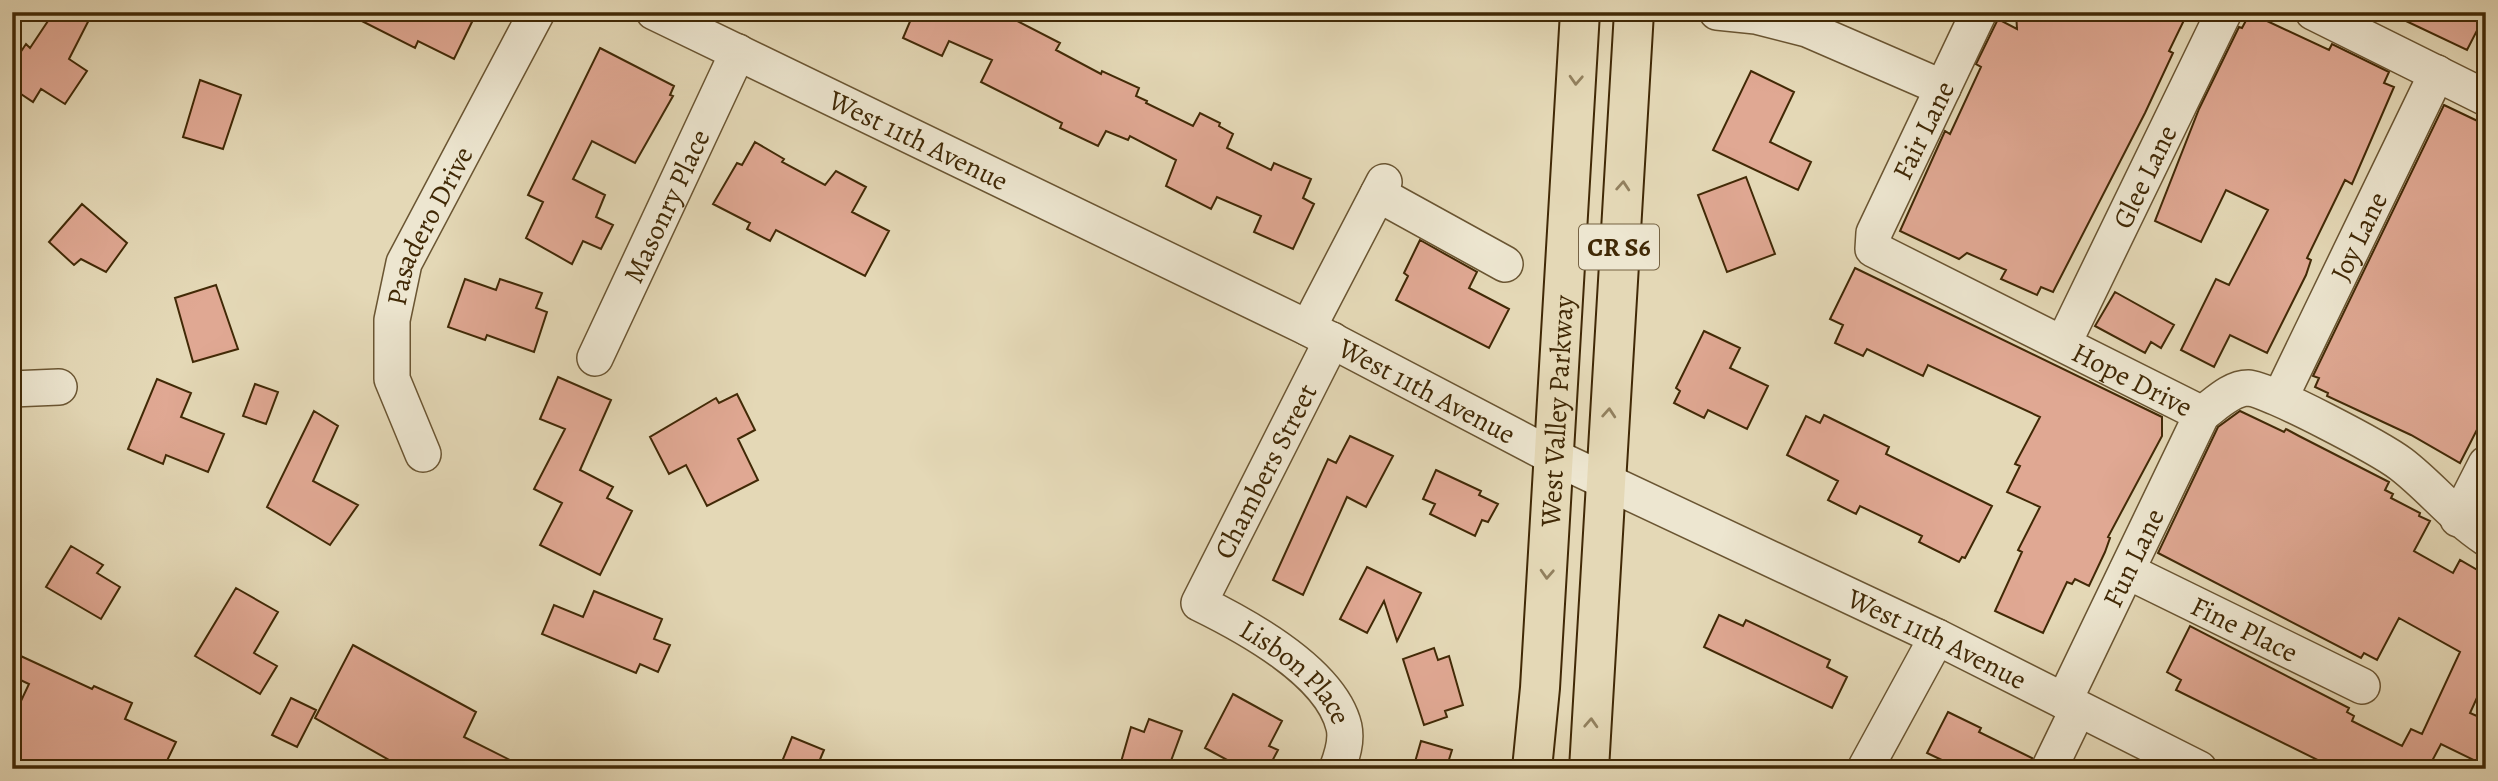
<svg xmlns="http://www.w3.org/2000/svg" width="2498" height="781" viewBox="0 0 2498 781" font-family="Alegreya,serif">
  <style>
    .building { fill: #e0a893; stroke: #412906; stroke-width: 2 }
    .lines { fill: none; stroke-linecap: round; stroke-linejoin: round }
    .minor-casing { stroke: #6a5532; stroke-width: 38 }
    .major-casing { stroke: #412906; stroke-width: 42 }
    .minor { stroke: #ede6d0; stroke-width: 35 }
    .major { stroke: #e4d8b6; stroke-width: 38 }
    .oneway { stroke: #92805e }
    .labels { text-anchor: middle; stroke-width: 7; stroke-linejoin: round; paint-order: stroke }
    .shield { fill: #ede6d0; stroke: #756243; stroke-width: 2 }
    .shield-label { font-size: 26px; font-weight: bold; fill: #412906 }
    .street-label { font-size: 28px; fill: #412906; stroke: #ede6d0 }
  </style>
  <rect width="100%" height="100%" fill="#e4d8b6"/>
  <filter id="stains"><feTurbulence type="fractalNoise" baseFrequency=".00286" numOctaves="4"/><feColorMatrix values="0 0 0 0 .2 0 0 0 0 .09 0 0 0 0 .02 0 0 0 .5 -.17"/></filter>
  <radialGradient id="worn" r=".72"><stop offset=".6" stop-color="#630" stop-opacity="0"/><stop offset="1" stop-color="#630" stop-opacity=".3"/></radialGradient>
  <path class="building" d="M54 12H93L69 59 87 71 65 104 41 89 33 102 12 88V65L26 44 30 48Z
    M344 12H452L472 22 454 59 418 41 415 48Z
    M914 12H1000L1060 43 1056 50 1101 74 1102 71 1139 88 1136 96 1147 101 1146 103 1193 126 1200 113 1220 123 1219 126 1233 134 1227 148 1271 170 1274 163 1311 179 1303 198 1314 204 1293 249 1254 232 1261 216 1217 197 1211 209 1166 186 1176 160 1130 136 1128 140 1106 131 1098 146 1060 128 1062 123 981 82 992 60 949 41 942 56 903 38Z
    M2016 12H2188L2169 51 2173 53 2145 113 2053 292 2041 287 2037 295 2001 279 2006 270 1967 253 1959 259 1900 231 1945 131 1950 134 1981 67 1976 64 1998 19 2017 29Z
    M2387 12H2486V13L2467 50Z
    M2250 13 2329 50 2332 44 2389 72 2384 83 2394 87 2352 184 2345 180 2307 258 2311 260 2306 275 2267 353 2230 335 2214 367 2181 350 2216 279 2229 285 2268 210 2226 190 2201 242 2155 221 2199 109 2239 27 2242 28Z
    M600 48 674 86 670 95 673 96 635 163 592 141 573 179 605 195 596 217 613 225 601 249 583 241 572 264 526 238 543 202 528 195Z
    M1751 71 1794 92 1770 142 1811 162 1798 190 1713 150Z
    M200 80 241 95 223 149 183 137Z
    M2444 105 2486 125V412L2460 463 2411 435 2327 396 2328 393 2315 387 2319 378 2313 376Z
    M755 142 784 159 782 162 825 185 836 171 866 187 852 212 889 231 865 276 776 230 770 241 747 229 750 223 713 204 737 163 742 165Z
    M1746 177 1775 254 1727 272 1698 195Z
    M82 204 127 243 106 272 81 259 74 265 49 242Z
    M1420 240 1477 272 1469 288 1509 309 1489 348 1396 300 1408 276 1404 273Z
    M1855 268 2162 417V436L2108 537 2110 538 2105 552 2089 586 2075 579 2072 584 2067 582 2043 633 1995 611 2022 552 2018 550 2040 507 2007 492 2020 466 2015 464 2040 417 1928 365 1923 376 1867 349 1863 356 1835 343 1843 325 1830 319Z
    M465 279 496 290 500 279 542 293 536 308 547 312 534 352 487 335 485 340 448 327Z
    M216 285 238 349 193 362 175 298Z
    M2115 292 2174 325 2161 348 2151 342 2145 353 2095 326Z
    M1704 331 1740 348 1730 368 1768 386 1747 429 1708 410 1704 418 1674 403 1680 391 1676 388Z
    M558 377 611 400 580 470 613 487 607 498 632 511 600 575 540 545 562 503 534 489 565 429 540 419Z
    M157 379 191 393 181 417 224 434 208 472 166 455 163 464 128 449Z
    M255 384 278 392 266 424 243 416Z
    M737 394 755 430 738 439 758 480 707 506 686 465 669 474 650 437 716 398 719 403Z
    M314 411 338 426 313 481 358 505 330 545 267 507Z
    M2240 411 2284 432 2286 429 2299 436 2389 482 2385 490 2393 494 2391 498 2420 513 2419 516 2430 521 2414 551 2453 573 2460 560 2486 575V678L2470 713 2486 720V766L2441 744 2432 761 2448 769H2336L2176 690 2181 680 2167 672 2190 626 2349 708 2347 712 2354 716 2352 721 2402 746 2411 729 2422 734 2460 652 2399 618 2377 660 2364 653 2361 658 2158 553 2218 427Z
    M1824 415 1889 447 1886 454 1992 506 1965 558 1962 557 1959 562 1919 542 1922 536 1860 506 1856 514 1828 500 1838 481 1787 455 1806 416 1820 423Z
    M1350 436 1393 456 1366 507 1347 497 1303 595 1273 580 1328 459 1336 463Z
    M1436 470 1481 491 1479 495 1498 504 1488 522 1482 520 1475 536 1430 514 1435 504 1423 499Z
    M71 546 103 565 97 573 120 587 101 619 46 587Z
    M1367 567 1421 593 1397 641 1384 601 1367 633 1340 619Z
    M236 588 278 612 254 653 277 666 260 694 195 656Z
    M594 591 662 619 654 639 670 645 658 672 640 664 636 673 542 634 554 605 583 617Z
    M1719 615 1743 626 1746 620 1830 660 1827 667 1847 677 1832 708 1704 647Z
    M353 645 476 712 464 737 528 769H405L315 718Z
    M1434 648 1438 660 1449 656 1463 705 1445 711 1447 717 1424 725 1403 659Z
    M12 652 92 689 94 686 132 703 125 719 176 742 163 769H31L12 760V720L29 684 12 676Z
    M1233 694 1282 721 1269 746 1278 750 1268 769H1244L1205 748Z
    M291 698 316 710 297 747 272 735Z
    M1948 712 1981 728 1979 732 2032 758 2029 769H1940L1944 761 1927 753Z
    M1149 719 1182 731 1168 769H1119L1131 727 1144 732Z
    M792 737 824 750 816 769H779Z
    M1421 741 1452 750 1446 769H1413Z"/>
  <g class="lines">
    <defs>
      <g id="minor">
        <path id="s1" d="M654 12 1308 328 1554 457 1937 637 2199 769"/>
        <path d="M1717 12 1756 16 1807 29 1943 88"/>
        <path id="s2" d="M1979 12 1874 233 1873 249 2202 414C2216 404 2231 388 2248 388 2269 389 2381 449 2401 464 2431 487 2454 517 2486 538"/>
        <path d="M2313 12 2486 98"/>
        <path d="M1378 194 1505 264"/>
        <path d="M1308 328 1384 182"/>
        <path id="s3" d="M1332 340 1199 603C1246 626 1331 672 1344 727 1347 741 1342 756 1337 769"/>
        <path id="s4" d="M2064 342 2224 12"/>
        <path id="s5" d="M595 358 738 52"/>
        <path d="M12 389 59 387"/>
        <path id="s6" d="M2280 398 2437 73"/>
        <path id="s7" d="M423 454 392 379V320L404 263 537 12"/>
        <path d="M2458 519 2486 464"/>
        <path id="s8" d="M2127 571 2362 686"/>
        <path id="s9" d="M2064 701 2202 414"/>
        <path d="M1865 769 1937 637"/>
        <path d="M2049 769 2078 709"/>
      </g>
      <g id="major">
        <path id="s10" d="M1532 769 1540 688 1580 12"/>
        <path d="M1589 769 1634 12"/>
      </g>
    </defs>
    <use href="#minor" class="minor-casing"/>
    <use href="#major" class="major-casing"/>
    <use href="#minor" class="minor"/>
    <use href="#major" class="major"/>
  </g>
  <defs><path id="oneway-chevron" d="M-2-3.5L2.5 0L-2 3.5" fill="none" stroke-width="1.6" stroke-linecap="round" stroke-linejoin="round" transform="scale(1.75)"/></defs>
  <g class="oneway">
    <use href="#oneway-chevron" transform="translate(1576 80) rotate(93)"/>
    <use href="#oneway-chevron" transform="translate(1623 186) rotate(-86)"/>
    <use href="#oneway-chevron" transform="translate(1609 413) rotate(-86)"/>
    <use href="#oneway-chevron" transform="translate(1547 574) rotate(93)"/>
    <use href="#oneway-chevron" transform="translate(1591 723) rotate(-87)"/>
  </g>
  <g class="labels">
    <rect class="shield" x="1579" y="224.5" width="80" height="45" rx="5"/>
    <g class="shield-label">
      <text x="1619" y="256">CR S6</text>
    </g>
    <g class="street-label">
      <text transform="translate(1923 130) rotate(-64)" y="10">Fair Lane</text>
      <text dy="10" stroke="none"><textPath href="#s1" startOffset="294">West 11th Avenue</textPath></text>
      <text dy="10" stroke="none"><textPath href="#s4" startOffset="184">Glee Lane</textPath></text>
      <text dy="10" stroke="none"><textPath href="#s5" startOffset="168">Masonry Place</textPath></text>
      <text dy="10" stroke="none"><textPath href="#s7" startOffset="242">Pasadero Drive</textPath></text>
      <text dy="10" stroke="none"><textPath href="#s6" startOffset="180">Joy Lane</textPath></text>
      <text dy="10" stroke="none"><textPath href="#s2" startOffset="551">Hope Drive</textPath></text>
      <text dy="10" stroke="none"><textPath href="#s1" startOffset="861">West 11th Avenue</textPath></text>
      <text dy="10" stroke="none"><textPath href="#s10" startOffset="359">West Valley Parkway</textPath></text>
      <text transform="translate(1265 471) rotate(-63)" y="10">Chambers Street</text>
      <text dy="10" stroke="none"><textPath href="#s9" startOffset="159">Fun Lane</textPath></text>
      <text dy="10" stroke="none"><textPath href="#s8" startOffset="131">Fine Place</textPath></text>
      <text dy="10" stroke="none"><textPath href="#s1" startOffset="1428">West 11th Avenue</textPath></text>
      <text dy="10" stroke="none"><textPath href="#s3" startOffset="415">Lisbon Place</textPath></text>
    </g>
  </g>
  <rect width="2498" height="781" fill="none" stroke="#e4d8b6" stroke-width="42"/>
  <rect x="14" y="14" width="2470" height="753" fill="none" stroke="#412906" stroke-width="3.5"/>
  <rect x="21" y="21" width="2456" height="739" fill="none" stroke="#412906" stroke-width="2"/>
  <rect width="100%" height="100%" filter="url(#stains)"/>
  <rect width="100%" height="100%" fill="url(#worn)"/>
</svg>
